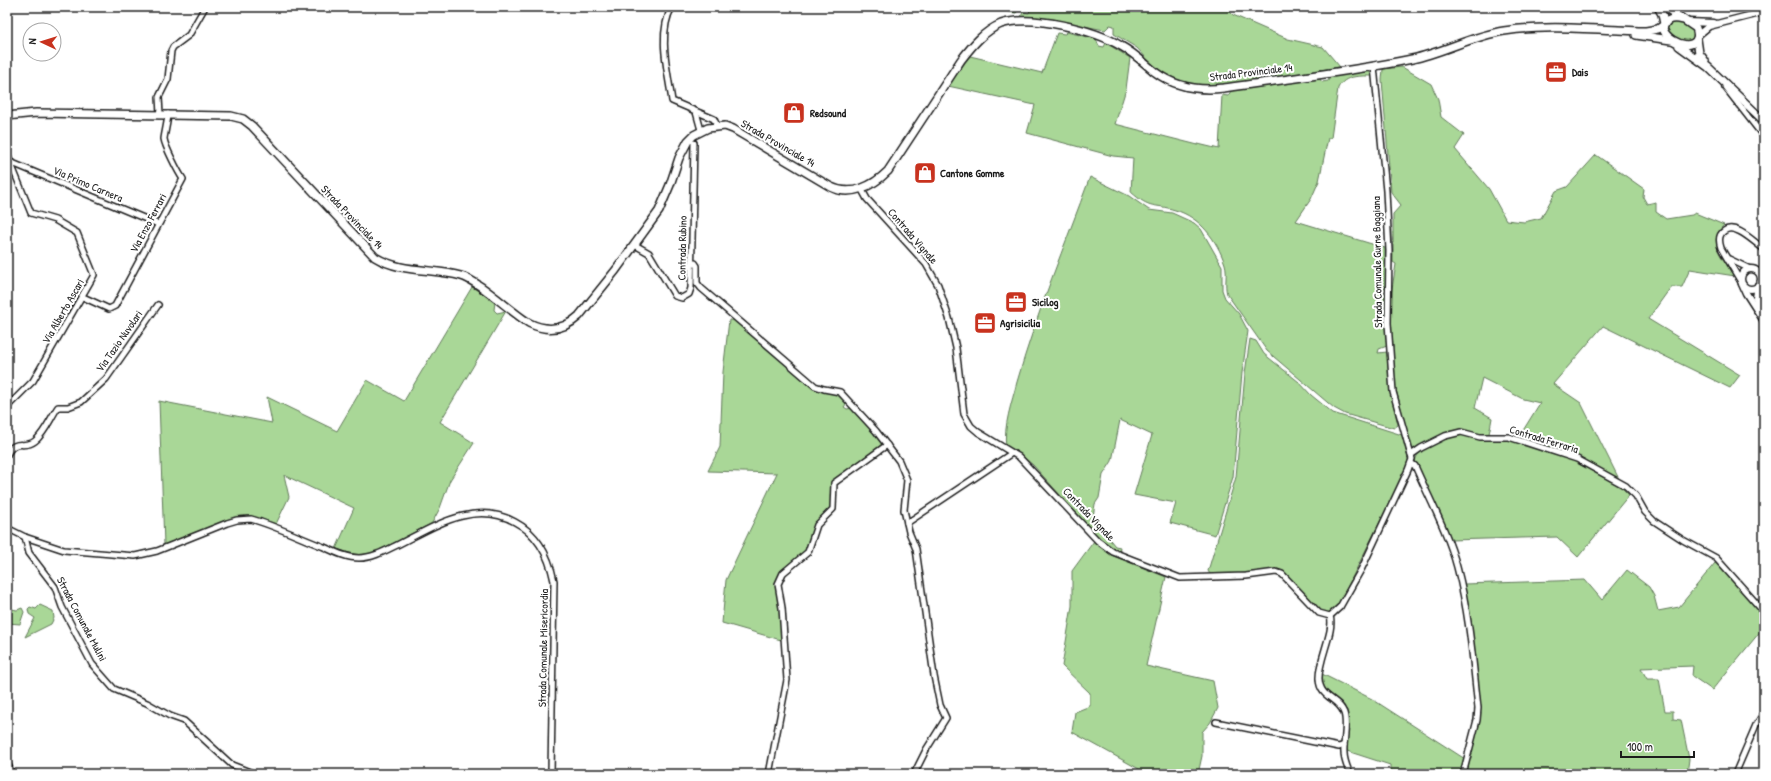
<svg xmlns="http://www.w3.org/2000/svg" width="1771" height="781" viewBox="0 0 1771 781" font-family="'Patrick Hand',sans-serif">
<rect width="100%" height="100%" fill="#fff"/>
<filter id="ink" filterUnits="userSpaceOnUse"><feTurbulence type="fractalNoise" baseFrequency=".025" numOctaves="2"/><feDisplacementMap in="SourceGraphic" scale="8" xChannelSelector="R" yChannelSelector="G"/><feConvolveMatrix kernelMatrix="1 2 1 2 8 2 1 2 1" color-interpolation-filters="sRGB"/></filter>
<g filter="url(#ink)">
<g fill="#a9d797" stroke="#627a5a">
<path d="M979 7H1020L1016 13Z"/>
<path d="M1031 7H1225L1233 15 1288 39 1323 47 1340 67 1229 84 1198 85 1181 81 1165 74 1150 62 1137 48 1114 34V26L1110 25 1105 30 1068 23 1021 17 1023 12 1029 13Z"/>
<path d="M1677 22C1686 25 1694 26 1694 38 1684 46 1660 35 1669 23Z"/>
<path d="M1067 32 1096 39 1099 46 1104 47 1106 43 1130 58 1126 89 1115 124 1198 145V144L1219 149 1222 95 1228 96 1231 91 1319 78 1322 82 1328 81 1330 77 1368 71 1372 74V76C1359 76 1345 75 1338 88L1331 138H1328L1319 181 1311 199 1296 221 1385 248 1386 289H1383V292L1386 295 1387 346 1379 349 1378 353 1387 352 1390 390 1398 425 1394 428 1345 414 1334 408 1267 351 1227 294C1224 284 1228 274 1225 264 1217 240 1200 217 1175 210 1153 203 1151 210 1131 192L1133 158 1113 156 1027 133 1035 105 948 86 970 56 1042 73 1057 33 1065 34Z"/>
<path d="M1402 67 1431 84 1438 99 1441 117 1464 135 1455 149 1489 189 1506 220 1524 222 1541 218 1556 191 1567 187 1596 155 1644 189 1643 197 1647 204 1656 202V212L1666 219 1692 215 1695 213 1724 225C1706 243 1724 260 1735 276L1690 269 1682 287H1671L1648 319 1740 375 1730 388 1603 326 1553 384 1581 403 1619 479 1570 453 1519 437 1540 403 1523 399 1482 378 1475 408 1492 418 1489 434C1479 436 1471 430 1461 430 1446 430 1430 442 1417 449H1413L1411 447 1394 382 1391 325V295L1396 264 1393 262V214L1401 205 1391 192 1382 80 1383 69Z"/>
<path d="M1090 177 1129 196 1149 210 1172 213 1194 223 1201 229 1222 266V290L1225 298 1239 314 1248 331 1242 373 1233 477 1215 535 1170 523 1176 503 1134 495 1152 435 1120 420 1112 461 1103 475 1099 498 1095 504 1093 517 1096 527 1106 535 1115 546 1120 547 1119 552 1108 546 1098 537 1033 465 1020 454 1006 447C1003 426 1012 402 1017 382 1037 312 1065 245 1090 177Z"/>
<path d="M472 287 495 302 494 310 497 313 506 311 440 422 474 443 450 480 440 508 432 523 374 553 356 555 336 549 354 508 284 475 289 497 276 524C262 519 250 514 234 517L164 545 159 401 272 423 267 397 337 431 367 380 404 401Z"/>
<path d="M729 320H734L810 386C824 394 835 390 847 403L844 407 847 409 853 408 882 444 832 482 831 509 815 524 806 552 781 572 776 584 780 608 781 640 722 623 726 580 777 473 708 471 720 447 723 372Z"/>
<path d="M1250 339 1256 341 1264 354 1299 382 1311 395 1333 413 1402 435 1409 463 1339 604 1333 612 1328 614 1320 611 1285 574 1275 570 1214 576 1210 574 1208 571 1236 477 1245 373Z"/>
<path d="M1459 435H1466L1480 440 1509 439 1568 458 1621 487 1629 495 1578 557 1557 537 1450 540 1415 462C1418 444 1444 438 1459 435Z"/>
<path d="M1094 541 1111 555 1166 577 1146 666 1213 681 1218 708 1210 723 1202 732V756L1198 774H1148L1072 732 1075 712 1090 706V693L1062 666 1072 606V571Z"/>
<path d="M1715 563 1719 565 1761 612 1763 618 1764 627 1712 690 1692 676 1693 666 1641 668 1647 679H1659L1665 711H1673V719L1681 720 1689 759 1687 774H1465L1479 720 1474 656 1464 584 1585 580 1602 600 1627 570 1649 587 1654 596 1658 611 1679 607Z"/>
<path d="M40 605 53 611 54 618 51 624 25 637 35 618 29 614 28 609 30 607 36 609Z"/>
<path d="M7 608 17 610 22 608 24 612 20 624 7 623Z"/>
<path d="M1320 673 1372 699 1465 759 1460 774H1392L1390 773V765L1347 751V710C1333 695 1321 696 1320 673Z"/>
</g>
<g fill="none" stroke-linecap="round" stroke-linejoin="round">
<g stroke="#1c1c1c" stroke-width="8">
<g id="minor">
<path d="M672 7C657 33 668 72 672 101L714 119 717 126"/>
<path d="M1725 87 1764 137"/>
<path d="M696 112 701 130"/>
<path d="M160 114 159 97 168 79 171 51 173 47 189 35 205 7"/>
<path d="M7 154 31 213 55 220 77 233 94 275 33 381 7 407"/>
<path d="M10 162 158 224"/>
<path d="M861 188 867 199 926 264 938 285 949 318 956 348 964 414 971 426 978 432 1019 457 1098 541 1113 552 1180 578 1246 576 1276 572 1282 574 1319 613 1330 616 1340 607 1362 568 1408 470 1412 459 1393 392 1388 323 1389 251 1386 191 1374 66"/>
<path d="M635 245 649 253 675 296 682 298 689 294 691 288 694 143"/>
<path d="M1729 259 1750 269"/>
<path d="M692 263H695L697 266V283L701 288 815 386 824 389 840 392 876 431 899 461 907 480 904 510 909 532 916 549 934 676 940 705 946 718 926 750 914 774"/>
<path d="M1741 282 1721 248C1719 242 1718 235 1724 231 1735 222 1755 243 1764 249"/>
<path d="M83 297 109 309 115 306 183 179C178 172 165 146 164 139 164 136 168 120 168 114"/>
<path d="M7 455C15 437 24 450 35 441 45 433 51 417 58 407H68L81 402 106 379 158 305"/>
<path d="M1411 455 1421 448 1445 436 1461 432 1480 437H1509L1577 459 1626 486 1636 496 1645 512 1654 521 1683 540 1716 558 1764 612"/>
<path d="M1411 463 1415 466C1429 498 1448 533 1457 567 1469 612 1473 661 1478 708L1477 720 1463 774"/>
<path d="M907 523 1012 453"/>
<path d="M7 528 25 537 64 550 135 556 157 551 227 523 237 520 251 519C276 526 300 538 324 547 335 552 347 558 359 558 371 558 383 552 393 547 432 528 473 499 515 522 538 534 549 556 554 581L551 774"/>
<path d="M25 537 29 553 55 587 62 607 92 664 114 689 147 703 170 716 184 721 232 765 255 774"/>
<path d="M1330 616C1335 631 1318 660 1319 679 1320 699 1338 697 1344 713 1348 725 1343 741 1344 753 1344 760 1347 767 1350 774"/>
<path d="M1216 722 1339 747 1344 745"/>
<path d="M7 762 12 774"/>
<path d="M769 774 787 680 782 608 778 584 783 573 808 552 817 525 833 509 834 483 887 445"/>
<path d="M1735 774 1756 725 1764 713"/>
</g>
</g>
<g stroke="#1c1c1c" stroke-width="9">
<g id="tertiary">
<path d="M1688 22 1714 23"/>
<path d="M1698 35 1709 26 1764 12"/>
<circle cx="1751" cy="279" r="10"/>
<path d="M1742 284 1746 293 1764 321"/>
<path d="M1758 310 1756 298 1758 285"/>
</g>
</g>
<g stroke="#1c1c1c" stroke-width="10">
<g id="secondary">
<path d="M1658 7 1662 14 1664 24"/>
<path d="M1665 7 1696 28C1705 52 1671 48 1663 29 1666 17 1674 18 1684 20"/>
<path d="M1636 35 1671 40"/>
<path d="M1697 39 1699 53 1705 61"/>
<path d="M1679 46 1708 67 1764 121"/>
<path d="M7 116 36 113 231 116 243 119 252 126 375 257C401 273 433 268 461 276 479 281 511 312 529 323 547 332 564 330 579 316L616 270 659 211 670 185 679 158 688 141 694 135 708 128 725 126 733 129 831 187C851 197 873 186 888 171L961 60C972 46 984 31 1001 24 1031 14 1095 30 1121 46 1134 53 1144 63 1155 72 1175 87 1199 91 1224 88 1286 79 1350 72 1412 59 1444 52 1472 36 1504 31 1551 24 1599 30 1646 31L1658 29 1664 25"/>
</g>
</g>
<use href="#minor" stroke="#fff" stroke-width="5"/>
<use href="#tertiary" stroke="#fff" stroke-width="6"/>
<use href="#secondary" stroke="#fff" stroke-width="7"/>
</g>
</g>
<defs>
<g id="office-square" transform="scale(1.15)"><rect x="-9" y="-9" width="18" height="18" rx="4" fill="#c8321e" stroke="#fff"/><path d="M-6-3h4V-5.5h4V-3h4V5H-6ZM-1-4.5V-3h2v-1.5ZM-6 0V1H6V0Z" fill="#fff"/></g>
<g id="shop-square" transform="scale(1.15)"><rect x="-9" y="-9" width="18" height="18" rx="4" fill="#c8321e" stroke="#fff"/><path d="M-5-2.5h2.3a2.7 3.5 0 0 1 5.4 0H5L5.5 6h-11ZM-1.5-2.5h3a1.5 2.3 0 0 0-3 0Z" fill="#fff"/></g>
</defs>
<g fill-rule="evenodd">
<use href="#office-square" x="1556" y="72"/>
<use href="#shop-square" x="794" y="113"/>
<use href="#shop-square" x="925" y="173"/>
<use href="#office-square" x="1016" y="302"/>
<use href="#office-square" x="985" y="323"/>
</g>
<g text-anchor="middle" stroke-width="4" stroke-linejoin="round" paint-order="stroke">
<g font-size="11" fill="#1c1c1c" stroke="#fff">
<text transform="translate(1251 72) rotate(-7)" y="4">Strada Provinciale 14</text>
<text transform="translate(778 143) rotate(30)" y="4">Strada Provinciale 14</text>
<text transform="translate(88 184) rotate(23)" y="4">Via Primo Carnera</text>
<text transform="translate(352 217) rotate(46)" y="4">Strada Provinciale 14</text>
<text transform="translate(148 223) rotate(-62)" y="4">Via Enzo Ferrari</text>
<text transform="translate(913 236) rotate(49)" y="4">Contrada Vignale</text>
<text transform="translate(682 248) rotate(-89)" y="4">Contrada Rubino</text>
<text transform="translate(1377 262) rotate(-91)" y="4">Strada Comunale Gurne Baggiana</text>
<text transform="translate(63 311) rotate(-60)" y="4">Via Alberto Ascari</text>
<text transform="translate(119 341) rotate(-55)" y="4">Via Tazio Nuvolari</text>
<text transform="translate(1544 439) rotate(17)" y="4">Contrada Ferraria</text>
<text transform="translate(1089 514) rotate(46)" y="4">Contrada Vignale</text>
<text transform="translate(82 619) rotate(62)" y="4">Strada Comunale Mulini</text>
<text transform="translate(543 648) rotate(-89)" y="4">Strada Comunale Misericordia</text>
</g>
<g font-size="11" font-weight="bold" fill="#1c1c1c" stroke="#fff" text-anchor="start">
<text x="1572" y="76">Dais</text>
<text x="810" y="117">Redsound</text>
<text x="940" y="177">Cantone Gomme</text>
<text x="1032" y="306">Sicilog</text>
<text x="1000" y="327">Agrisicilia</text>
</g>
</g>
<rect width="1771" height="781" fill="none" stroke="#fff" stroke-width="24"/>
<rect x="12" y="12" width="1747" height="757" fill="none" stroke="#1c1c1c" stroke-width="1.5" filter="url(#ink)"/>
<g transform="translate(42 42) rotate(274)"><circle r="19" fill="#ffffff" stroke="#a4a4a4"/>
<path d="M0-3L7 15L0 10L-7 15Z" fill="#c8321e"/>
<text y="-6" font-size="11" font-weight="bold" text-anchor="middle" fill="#1c1c1c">N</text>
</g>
<path d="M1621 751v6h73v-6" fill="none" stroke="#1c1c1c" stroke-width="2"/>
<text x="1627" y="751" font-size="12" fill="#1c1c1c" stroke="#ffffff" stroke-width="3" paint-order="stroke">100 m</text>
</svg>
